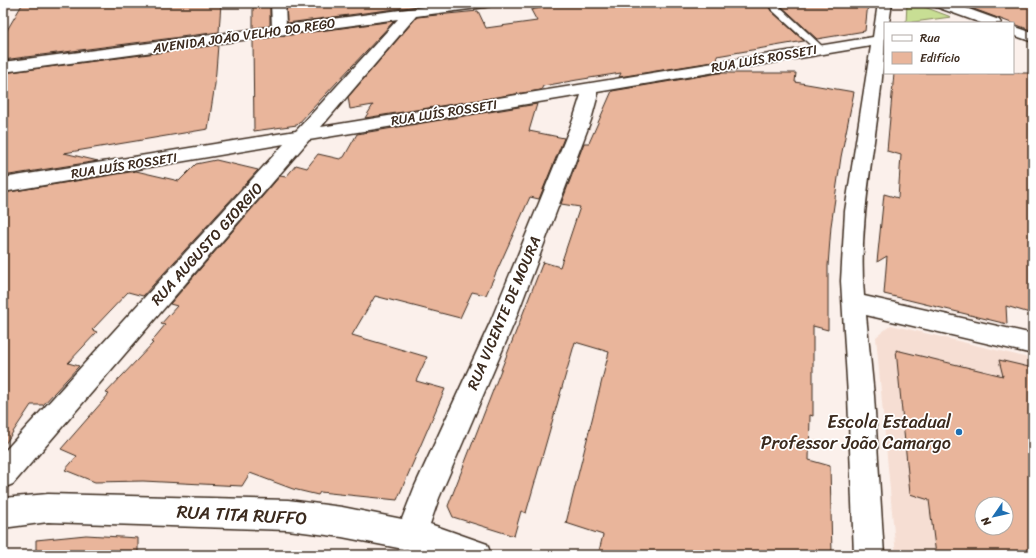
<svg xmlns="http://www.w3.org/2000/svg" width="1036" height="558" viewBox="0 0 1036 558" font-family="Sriracha,sans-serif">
<rect width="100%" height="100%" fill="#fbf0eb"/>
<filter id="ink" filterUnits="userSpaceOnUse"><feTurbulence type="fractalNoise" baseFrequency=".025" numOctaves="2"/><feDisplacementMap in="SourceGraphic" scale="8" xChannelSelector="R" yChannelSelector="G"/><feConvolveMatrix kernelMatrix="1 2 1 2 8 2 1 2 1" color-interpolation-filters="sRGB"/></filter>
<g filter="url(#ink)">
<path fill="#f6ded3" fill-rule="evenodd" d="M891 325 1033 359V555H896L876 337ZM982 504H1006V528H982Z"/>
<path fill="#c8de94" stroke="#828459" d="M907 3H914L951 17 906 23Z"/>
<g fill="#e9b59b" stroke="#3b2a1e" fill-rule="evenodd">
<path d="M23 3H221L219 32 3 60V37Z"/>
<path d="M253 3H270V26L253 28Z"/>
<path d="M286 3H442L287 23Z"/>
<path d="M538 3H767L771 11 804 41 717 56 718 61 619 77 621 73 577 80 543 86 541 90 365 118 373 105 350 109 348 97 417 17 478 11 486 28 537 21 531 10 541 8Z"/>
<path d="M778 3H868L865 31 817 39Z"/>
<path d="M963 3H1033V31L963 5Z"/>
<path d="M394 21 297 125 254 131 253 40Z"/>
<path d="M218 45 215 84 208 129 64 153 98 161 3 176V73Z"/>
<path d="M719 73H796L795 82 854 92 841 157 831 226 828 266V330L813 326V416L810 415 809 460 830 466 832 555H598L603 535 566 523 609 352 575 342 526 513 521 511 514 536 453 517 448 506 543 262 560 267 580 207 561 204 584 143H589L612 91Z"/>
<path d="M894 73H1033V314L1006 306 1007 324 884 294 887 256 877 262 884 194 898 198 901 155 887 151Z"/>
<path d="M537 104 529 131 564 138 539 199 530 197 486 295 472 292 460 318 375 296 352 335 427 357 416 381 445 389 397 500 320 492 318 495 293 489 250 473 242 486 143 481 95 482 65 470 77 456 61 449 109 394 106 393 153 343 151 342 165 325 161 324 177 306 170 304 280 176 286 177 296 165 307 168 318 154 340 159 344 157 357 134Z"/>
<path d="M216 160 258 170 143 296 128 292 92 330 97 332 68 363 79 366 43 405H31L3 447V193L136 171 179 181 196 164Z"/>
<path d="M896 350 1003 376 999 360 1033 368V555H936L929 500 910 494ZM982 504H1006V528H982Z"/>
<path d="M86 535 138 538V555H36V540Z"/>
</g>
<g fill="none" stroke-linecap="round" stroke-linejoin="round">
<g stroke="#3b2a1e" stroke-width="3">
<path id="service" d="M768 3H776L823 47V51H817L772 10Z"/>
</g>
<g stroke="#3b2a1e" stroke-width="3">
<g id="minor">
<path d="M271 3H285L286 25 454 3H492L490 6 485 7 416 16 321 127 873 37 878 3H892L889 23H885C885 114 856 205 864 296L1033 334V354L866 315 874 396 884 555H854L848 396 841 281 845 211 871 46 597 92V98L591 120 514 323 439 498 430 524 487 544 491 555H434L342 537 288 530 48 522 3 528V498L48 494 288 500 342 507 402 519 415 486 490 323 573 120 581 95 309 140 13 484 3 488V453L284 144 3 192V178L296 131 398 19 3 72V62L272 27Z"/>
<path d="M932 3H952L999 20 1001 23H981L934 6Z"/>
<path d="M1013 26 1033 33V42L1013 35Z"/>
</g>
</g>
<use href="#service" fill="#fff" fill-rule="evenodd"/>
<use href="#minor" fill="#fff" fill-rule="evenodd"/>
</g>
</g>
<circle fill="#1f6fb2" stroke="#fff" stroke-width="1.5" cx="959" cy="432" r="4"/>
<g text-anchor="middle" stroke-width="3.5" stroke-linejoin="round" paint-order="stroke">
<g font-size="13" fill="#3b2a1e" stroke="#fff">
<text transform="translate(244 35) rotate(-8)" y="5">AVENIDA JOÃO VELHO DO REGO</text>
<text transform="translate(764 58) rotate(-10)" y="5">RUA LUÍS ROSSETI</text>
<text transform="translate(444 112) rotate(-9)" y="5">RUA LUÍS ROSSETI</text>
<text transform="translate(124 165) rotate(-9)" y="5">RUA LUÍS ROSSETI</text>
</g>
<g font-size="15" fill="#3b2a1e" stroke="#fff">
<text transform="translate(207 244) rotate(-48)" y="5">RUA AUGUSTO GIORGIO</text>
<text transform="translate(504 313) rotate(-67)" y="5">RUA VICENTE DE MOURA</text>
</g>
<g font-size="18" fill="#3b2a1e" stroke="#fff" text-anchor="end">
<text x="951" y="428">Escola Estadual<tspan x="951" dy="21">Professor João Camargo</tspan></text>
</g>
<g font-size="18" fill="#3b2a1e" stroke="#fff">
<text transform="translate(242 515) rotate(3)" y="6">RUA TITA RUFFO</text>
</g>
</g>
<rect width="1036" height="558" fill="none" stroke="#fff" stroke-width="16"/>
<rect x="8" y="8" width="1020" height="542" fill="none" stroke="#3b2a1e" stroke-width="1.5" filter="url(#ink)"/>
<rect x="884" y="22" width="130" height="52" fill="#ffffff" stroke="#b1aaa5"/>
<rect x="892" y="35" width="20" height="6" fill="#ffffff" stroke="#b1aaa5"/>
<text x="920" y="42" font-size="12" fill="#3b2a1e">Rua</text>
<rect x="892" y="52" width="20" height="12" fill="#e9b59b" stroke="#b1aaa5"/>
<text x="920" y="62" font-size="12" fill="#3b2a1e">Edifício</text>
<g transform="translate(994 516) rotate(236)"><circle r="19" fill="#ffffff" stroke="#b1aaa5"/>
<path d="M0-3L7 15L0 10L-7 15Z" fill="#1f6fb2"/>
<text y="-6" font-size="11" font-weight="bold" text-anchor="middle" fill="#3b2a1e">N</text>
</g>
</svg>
